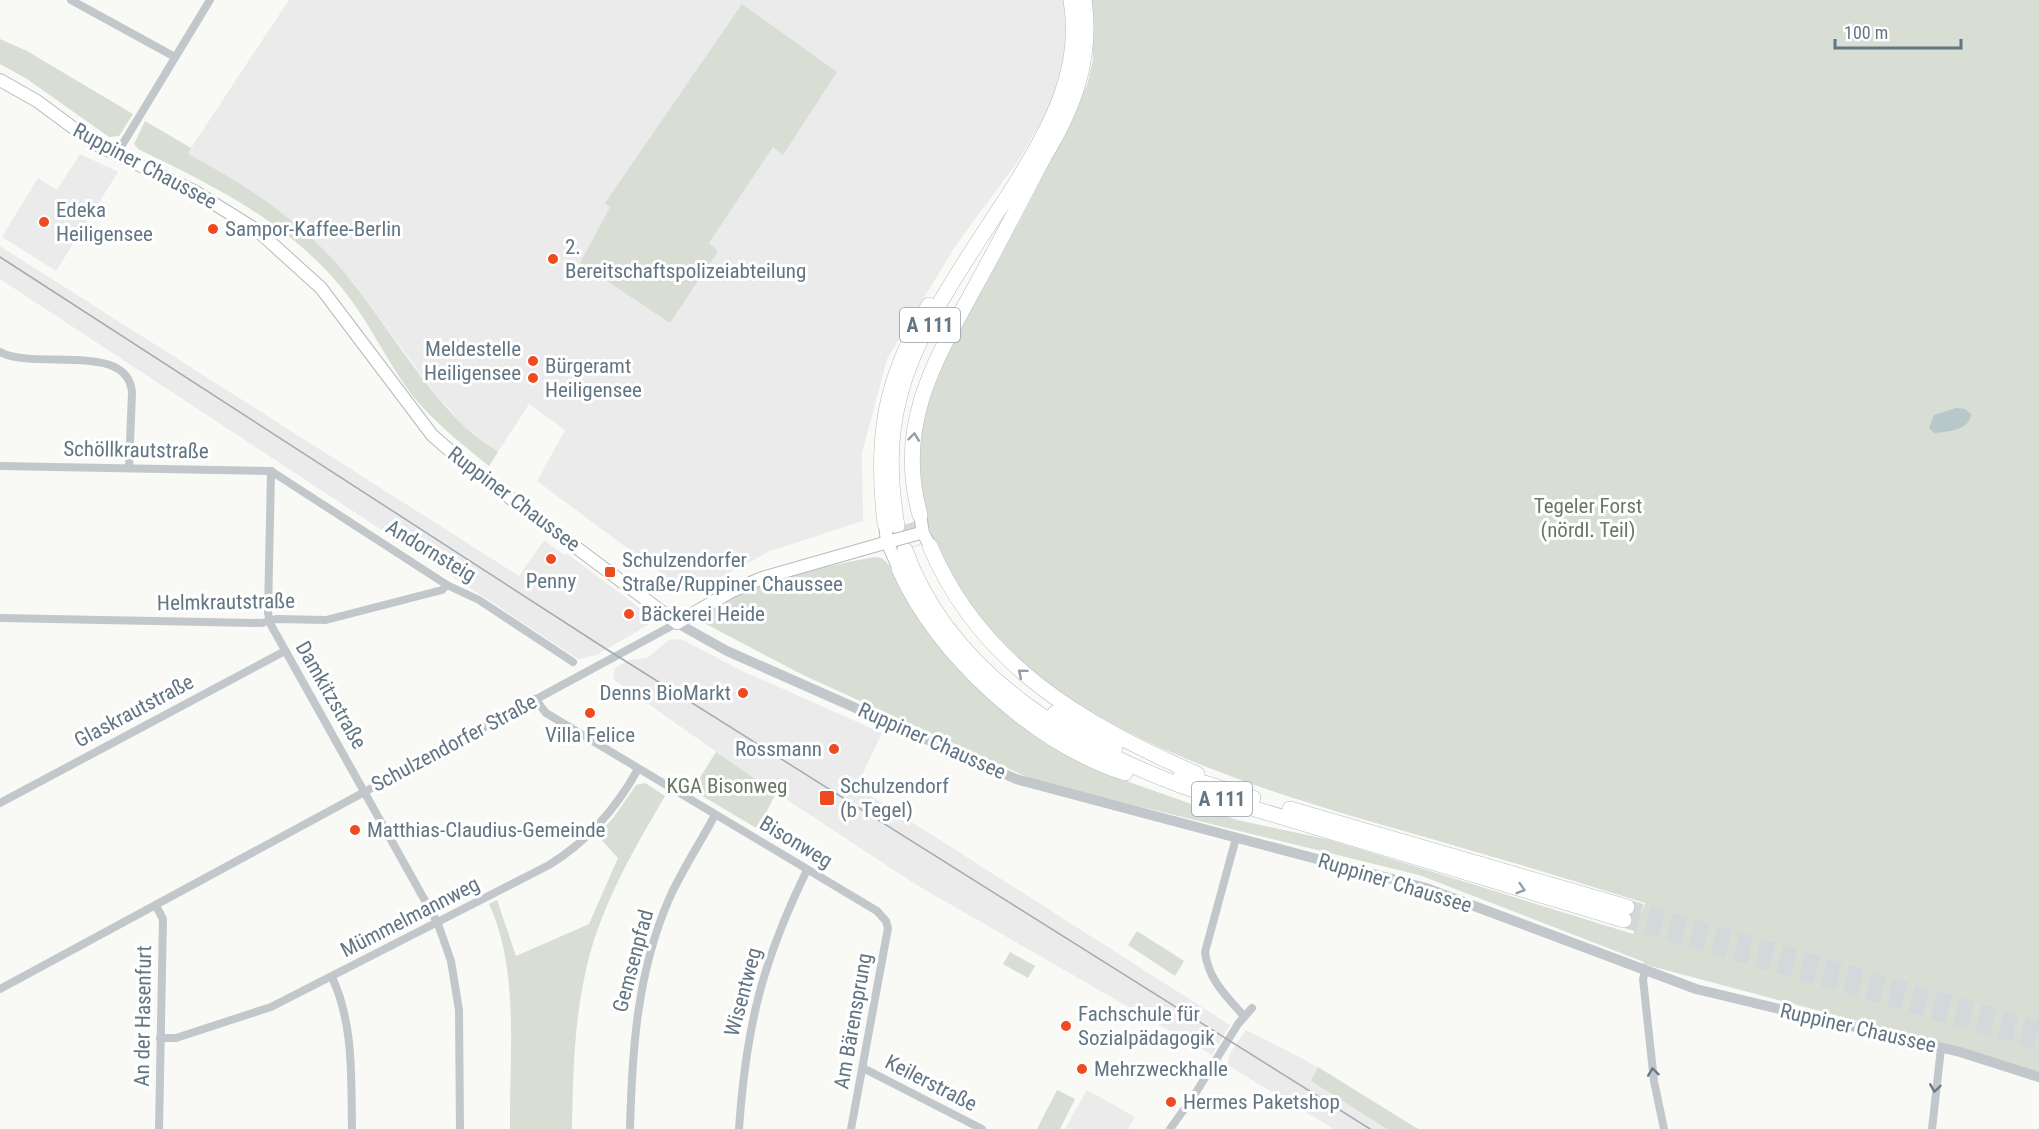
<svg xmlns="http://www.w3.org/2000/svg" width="2039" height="1129" viewBox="0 0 2039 1129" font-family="'Roboto Condensed',sans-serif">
<rect width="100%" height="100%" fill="#f9f9f6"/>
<g fill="#eaebea">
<path d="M289 0H1064L1066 25 1064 69 1056 97 1018 161 956 245 887 359 862 453 863 521 770 551 689 594 537 481 565 430 529 404 498 452 463 425 434 392 353 282 320 247 260 198 187 154Z"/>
<path d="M80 154 118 172 56 271 2 237 38 178 57 190Z"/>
<path d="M0 246 519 576 544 540 563 554 569 555 649 615 648 625 596 655 578 659 0 279Z"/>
<path d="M681 639 742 671 882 733 860 779 852 784 1230 1025 1212 1055 915 884 742 770 613 679 615 668 630 660 647 658 669 640Z"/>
<path d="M1246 1030 1307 1061 1415 1129H1334L1227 1065 1231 1052Z"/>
<path d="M1087 1090 1135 1117 1128 1129H1065Z"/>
</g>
<g fill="#d9ded5">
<path d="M1091 0H2039V1074L1970 1051 1643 964 1644 962 1419 875 1036 781 803 675 704 623C714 588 840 563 875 557L882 558 1077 759 1129 782 1237 820 1330 840 1633 934 1645 903C1575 881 1505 860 1435 840 1259 789 979 719 926 516 918 484 914 449 921 417 934 364 968 317 994 269 1027 209 1058 147 1087 85L1093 60Z"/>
<path d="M742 4 837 72 783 155 773 147 709 243 718 251 670 323 580 263 610 207 605 203Z"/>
<path d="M0 39 27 51 133 114 119 136 109 137 27 79 0 64Z"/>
<path d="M145 121 191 148 188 154C244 183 303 223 344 272 385 321 416 378 462 424 472 434 486 443 498 452L489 466C463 445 428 417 409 391 385 358 367 318 341 287 286 221 214 186 138 149L134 144Z"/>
<path d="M716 752 776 793 758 829 692 790Z"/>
<path d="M645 783 665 796C633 851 600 907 586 970 574 1022 573 1076 572 1129H510C509 1058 520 970 489 904L497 900 516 956 589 924 618 858 597 835 614 817 636 785Z"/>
<path d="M1137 931 1184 961 1175 976 1128 945Z"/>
<path d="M1010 952 1035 966 1028 978 1003 964Z"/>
<path d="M1318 1067 1418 1129H1387L1311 1081Z"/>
<path d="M1057 1090 1075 1099 1060 1129H1037Z"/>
</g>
<path fill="#b8c7ca" d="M1956 408 1965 409 1971 414C1970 430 1948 432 1934 433L1929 428 1934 415Z"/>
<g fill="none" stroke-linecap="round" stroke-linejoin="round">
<g stroke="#d3d8da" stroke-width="15" stroke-dasharray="15 8" stroke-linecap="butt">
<path d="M907 524 913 547"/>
<path d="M1627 907 2039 1029"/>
<path d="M1624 920 2039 1043"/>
</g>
<g stroke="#b4bbc0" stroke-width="14">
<g id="secondary">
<path d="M0 80 37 101 95 144 194 191 258 231 321 288 432 435 466 465 677 623 730 592 762 578 895 540"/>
<path d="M920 515 923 533 930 546"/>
<path d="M885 524 887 542 899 569"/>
</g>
</g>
<g stroke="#b5babe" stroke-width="16">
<g id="motorway">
<path d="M1040 163C1072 113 1093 61 1084 0"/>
<path d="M920 515C895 426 934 362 975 287 999 244 1021 200 1044 157"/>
<path d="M885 524C875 438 884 380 929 305"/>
<path d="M897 526C890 482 888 442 899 399 916 326 976 247 1016 183 1051 125 1083 70 1071 0"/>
<path d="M930 546C980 665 1083 724 1197 774"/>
<path d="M905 550C951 678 1080 751 1202 793L1624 920"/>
<path d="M899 569C939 657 1034 743 1125 773"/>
<path d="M1055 713 1115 748"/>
<path d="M1181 776 1253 798"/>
<path d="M1290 809 1627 907"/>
</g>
</g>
<g stroke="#c2c7cb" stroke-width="8">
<path d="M71 0 175 57"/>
<path d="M116 155 210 0"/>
<path d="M0 352C37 371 129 341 132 393L129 468"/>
<path d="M0 466 271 471"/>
<path d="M271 471 268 613 271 625 438 924 451 961 459 1010 460 1129"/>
<path d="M271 471 447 585 479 600 573 662"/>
<path d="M0 618 262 623 276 619 326 620 442 590 447 585"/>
<path d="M535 699 546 713 877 911 886 921 888 928 851 1129"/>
<path d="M0 803 285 651"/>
<path d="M1236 838 1205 952C1208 979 1226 996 1244 1016"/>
<path d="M156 906 163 919 159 1129"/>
<path d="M1645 972 1643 979 1654 1081 1664 1129"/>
<path d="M332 977C354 1025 351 1077 352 1129"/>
<path d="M0 989 677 623"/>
<path d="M160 1038H176L271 1007 549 865C588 841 616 809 638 769"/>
<path d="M863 1068 982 1129"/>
<path d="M630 1129C632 1050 637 973 669 899 682 870 700 843 715 815"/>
<path d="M739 1129C746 1027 762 962 807 870"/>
<path d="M1170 1129 1195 1094 1238 1024 1252 1008"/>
<path d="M1932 1129 1941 1048"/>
</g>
<path stroke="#c2c7cb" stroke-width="10" d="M677 623 727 651 1016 779 1426 888 1696 989 1960 1052 2039 1077"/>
<use href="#secondary" stroke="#fff" stroke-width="12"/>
<use href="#motorway" stroke="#fff" stroke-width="15"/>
<path stroke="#a3abb1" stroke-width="1.5" d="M0 257 603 647 1370 1129"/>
<g stroke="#b4bbc0" stroke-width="14" stroke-linecap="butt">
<path id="secondary-bridge" d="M895 540 917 534"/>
</g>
<use href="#secondary-bridge" stroke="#fff" stroke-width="12"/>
</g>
<defs><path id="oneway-chevron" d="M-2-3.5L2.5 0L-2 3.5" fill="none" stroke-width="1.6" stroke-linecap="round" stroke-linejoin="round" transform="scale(1.5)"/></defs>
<g stroke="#919fa9">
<use href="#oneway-chevron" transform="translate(914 437) rotate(-83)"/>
<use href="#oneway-chevron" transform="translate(1022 673) rotate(-140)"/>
<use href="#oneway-chevron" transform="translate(1521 889) rotate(17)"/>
</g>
<g stroke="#677a88">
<use href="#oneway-chevron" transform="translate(1653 1072) rotate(-97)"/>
<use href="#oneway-chevron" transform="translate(1935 1088) rotate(98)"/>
</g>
<g fill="#f04a20" stroke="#fff" stroke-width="2">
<circle cx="44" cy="222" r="6"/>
<circle cx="213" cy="229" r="6"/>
<circle cx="553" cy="259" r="6"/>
<circle cx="533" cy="361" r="6"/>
<circle cx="533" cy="378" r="6"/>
<circle cx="551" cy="559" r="6"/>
<rect x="604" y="566" width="12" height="12" rx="3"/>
<circle cx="629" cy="614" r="6"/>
<circle cx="743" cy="693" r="6"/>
<circle cx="590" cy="713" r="6"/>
<circle cx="834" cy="749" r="6"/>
<rect x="819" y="790" width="16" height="16" rx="3"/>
<circle cx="355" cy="830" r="6"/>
<circle cx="1066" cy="1026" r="6"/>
<circle cx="1082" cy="1069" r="6"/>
<circle cx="1171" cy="1102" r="6"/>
</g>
<g text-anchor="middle" stroke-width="6" stroke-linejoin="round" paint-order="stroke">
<g fill="#fff" stroke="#919fa9" stroke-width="1.5">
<rect x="900" y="308" width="60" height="34" rx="4.5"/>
<rect x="1192" y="782" width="60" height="34" rx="4.5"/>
</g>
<g font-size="20" font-weight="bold" fill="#627684">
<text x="930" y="332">A 111</text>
<text x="1222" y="806">A 111</text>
</g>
<g font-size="21" fill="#627684" stroke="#fff">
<text transform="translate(145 166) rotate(28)" y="7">Ruppiner Chaussee</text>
<text transform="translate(136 450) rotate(1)" y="7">Schöllkrautstraße</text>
<text transform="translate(514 499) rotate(37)" y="7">Ruppiner Chaussee</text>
<text transform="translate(431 551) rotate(31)" y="7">Andornsteig</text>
<text transform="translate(226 602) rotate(-1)" y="7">Helmkrautstraße</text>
<text transform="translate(331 695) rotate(60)" y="7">Damkitzstraße</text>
<text transform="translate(134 711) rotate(-28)" y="7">Glaskrautstraße</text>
<text transform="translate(932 741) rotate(24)" y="7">Ruppiner Chaussee</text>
<text transform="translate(454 743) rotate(-28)" y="7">Schulzendorfer Straße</text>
<text transform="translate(796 842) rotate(31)" y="7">Bisonweg</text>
<text transform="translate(1395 883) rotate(17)" y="7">Ruppiner Chaussee</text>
<text transform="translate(410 917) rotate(-27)" y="7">Mümmelmannweg</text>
<text transform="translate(633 961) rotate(-75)" y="7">Gemsenpfad</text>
<text transform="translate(743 992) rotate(-75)" y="7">Wisentweg</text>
<text transform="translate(143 1016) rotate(-89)" y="7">An der Hasenfurt</text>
<text transform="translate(853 1021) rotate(-80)" y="7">Am Bärensprung</text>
<text transform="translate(1858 1028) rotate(13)" y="7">Ruppiner Chaussee</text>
<text transform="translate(931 1083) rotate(27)" y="7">Keilerstraße</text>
</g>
<g font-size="21" fill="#627684" stroke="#fff" text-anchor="start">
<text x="56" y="217">Edeka<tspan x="56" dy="24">Heiligensee</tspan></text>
<text x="225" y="236">Sampor-Kaffee-Berlin</text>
<text x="565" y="254">2.<tspan x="565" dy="24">Bereitschaftspolizeiabteilung</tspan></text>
<text x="521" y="356" text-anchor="end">Meldestelle<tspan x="521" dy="24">Heiligensee</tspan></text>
<text x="545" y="373">Bürgeramt<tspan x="545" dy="24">Heiligensee</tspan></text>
<text x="622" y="567">Schulzendorfer<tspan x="622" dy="24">Straße/Ruppiner Chaussee</tspan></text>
<text x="551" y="588" text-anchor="middle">Penny</text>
<text x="641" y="621">Bäckerei Heide</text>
<text x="731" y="700" text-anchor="end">Denns BioMarkt</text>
<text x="590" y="742" text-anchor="middle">Villa Felice</text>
<text x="822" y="756" text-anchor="end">Rossmann</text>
<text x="840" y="793">Schulzendorf<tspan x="840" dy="24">(b Tegel)</tspan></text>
<text x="367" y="837">Matthias-Claudius-Gemeinde</text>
<text x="1078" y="1021">Fachschule für<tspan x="1078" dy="24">Sozialpädagogik</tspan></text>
<text x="1094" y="1076">Mehrzweckhalle</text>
<text x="1183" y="1109">Hermes Paketshop</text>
</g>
<g font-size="21" fill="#667a61" stroke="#fff">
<text x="1588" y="513">Tegeler Forst<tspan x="1588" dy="24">(nördl. Teil)</tspan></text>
<text x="727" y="793">KGA Bisonweg</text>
</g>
</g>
<path d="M1835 39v9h126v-9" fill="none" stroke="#627684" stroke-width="3"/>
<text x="1844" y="39" font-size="18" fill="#627684" stroke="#ffffff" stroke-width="4.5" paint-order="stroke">100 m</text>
</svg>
